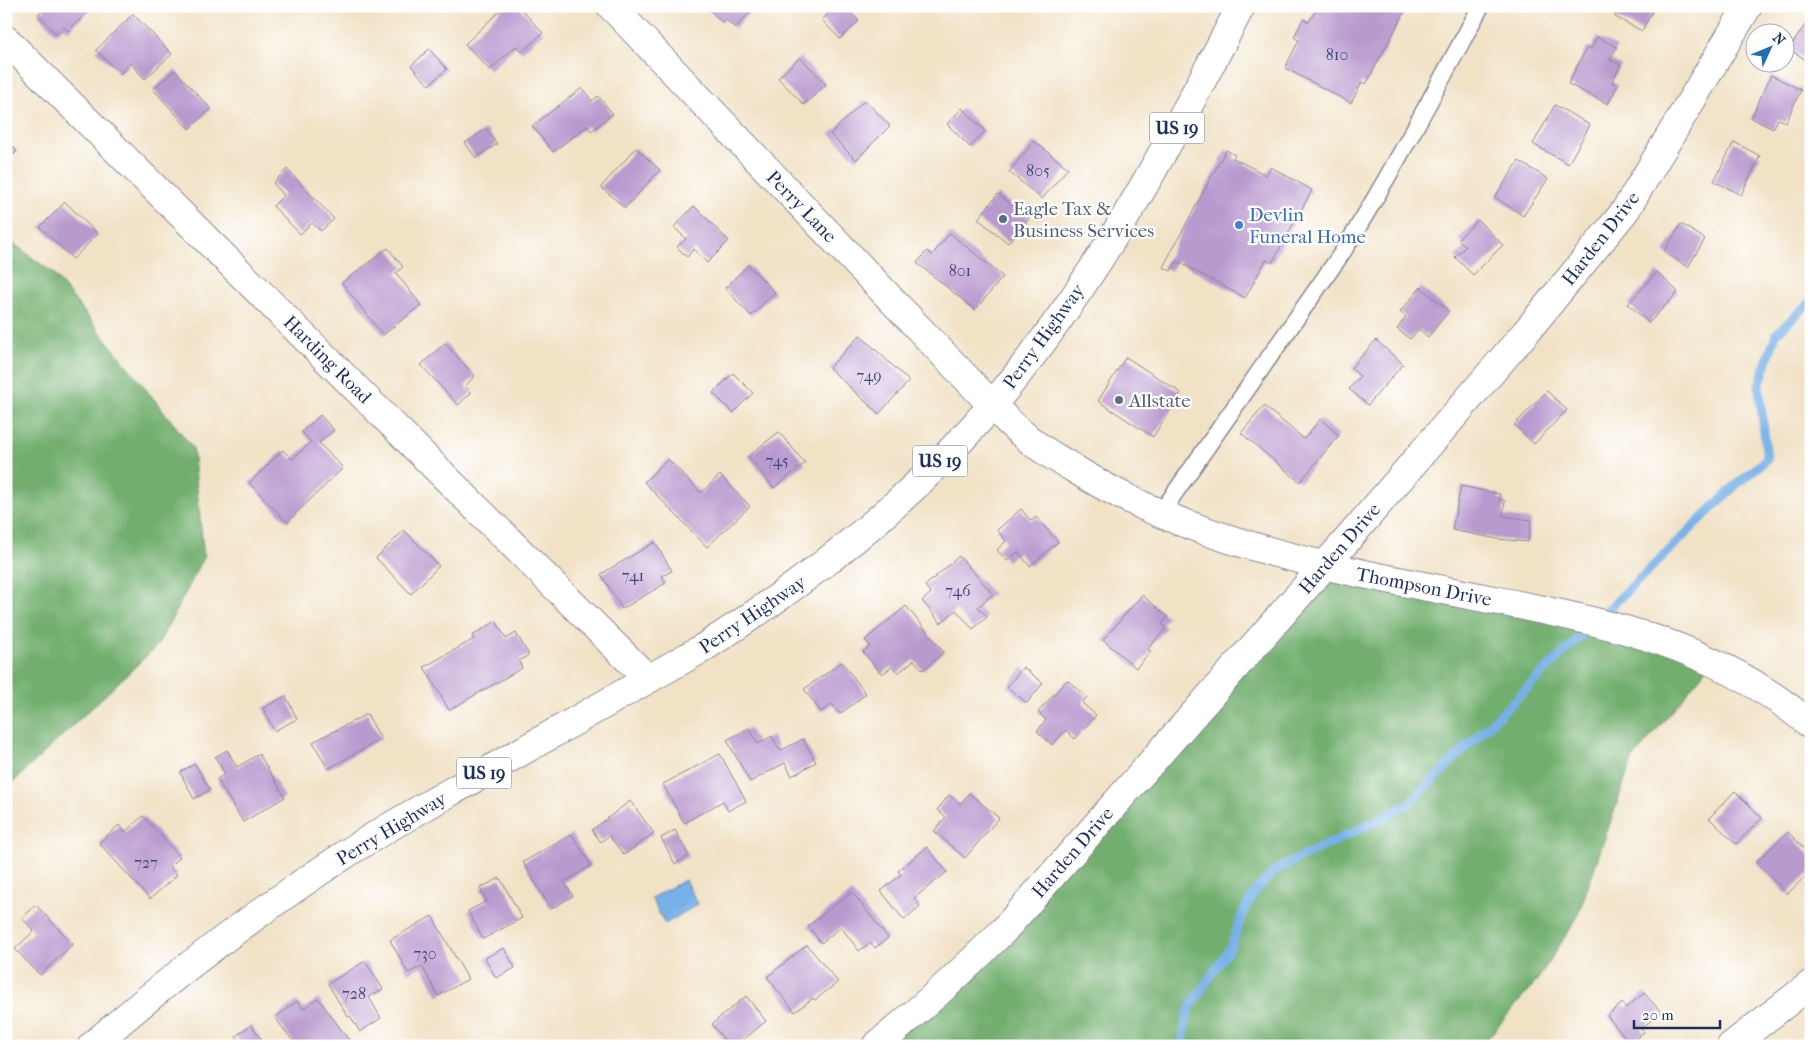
<svg xmlns="http://www.w3.org/2000/svg" width="1817" height="1052" viewBox="0 0 1817 1052" font-family="'IM FELL French Canon',serif">
<rect width="100%" height="100%" fill="#fff"/>
<filter id="ink" filterUnits="userSpaceOnUse"><feTurbulence type="fractalNoise" baseFrequency=".02" numOctaves="2"/><feDisplacementMap in="SourceGraphic" scale="10" xChannelSelector="R" yChannelSelector="G"/><feConvolveMatrix kernelMatrix="1 2 1 2 8 2 1 2 1" color-interpolation-filters="sRGB"/></filter>
<filter id="wash" filterUnits="userSpaceOnUse"><feTurbulence type="fractalNoise" baseFrequency=".0096" numOctaves="4" result="noise"/><feDisplacementMap in="SourceGraphic" scale="20" xChannelSelector="R" yChannelSelector="G"/><feGaussianBlur stdDeviation="1.12" result="paint"/><feColorMatrix in="noise" values="0 0 0 0 0 0 0 0 0 0 0 0 0 0 0 0 0 1.4 0 .05"/><feComposite in="paint" operator="in"/></filter>
<g filter="url(#wash)">
<rect width="100%" height="100%" fill="#f1e2c6"/>
<g fill="#72af6e" stroke="#466f66">
<path d="M6 238 52 272 193 448 204 558 157 646 6 789Z"/>
<path d="M1324 566 1713 661 1632 760 1577 918 1536 982 1481 1046H876L930 1001Z"/>
</g>
<path fill="#77b1e8" stroke="#4970a3" d="M685 880 698 904 665 924 651 898Z"/>
<g fill="none" stroke-linecap="round" stroke-linejoin="round">
<path stroke="#77b1e8" stroke-width="9" d="M1182 1046 1188 1010 1231 946 1244 910 1256 890 1277 869 1382 818 1408 804 1736 485 1767 459 1759 386 1776 334 1811 301"/>
</g>
<g id="blocks">
<g fill="#b99acf">
<path d="M42 6H94L68 31 64 27 56 34 38 14 45 9Z"/>
<path d="M505 6H518L543 33 522 52 516 46 490 70 465 44Z"/>
<path d="M705 6H749L752 10 735 28 725 19 722 22Z"/>
<path d="M836 6H845L859 21 840 39 822 20Z"/>
<path d="M1318 6H1408L1366 84 1362 82 1351 103 1285 68 1299 40 1294 37 1303 19 1309 22Z"/>
<path d="M1620 6H1655L1642 31 1615 17Z"/>
<path d="M133 14 172 54 145 79 130 63 120 74 96 50Z"/>
<path d="M1811 16V63L1789 49Z"/>
<path d="M1597 37 1617 47 1610 60 1621 65 1612 82 1618 85 1608 104 1568 84 1587 47 1591 49Z"/>
<path d="M429 49 447 69 429 85 411 66Z"/>
<path d="M800 57 826 84 804 105 778 78Z"/>
<path d="M175 70 211 109 189 129 153 89Z"/>
<path d="M1771 75 1801 90 1786 122 1778 119 1773 129 1751 118Z"/>
<path d="M582 88 592 101 598 96 613 114 591 131 587 126 553 152 532 126Z"/>
<path d="M865 100 890 126 856 160 830 134Z"/>
<path d="M1555 105 1590 125 1568 164 1533 144Z"/>
<path d="M962 108 985 131 970 147 947 124Z"/>
<path d="M486 129 497 144 476 158 465 143Z"/>
<path d="M6 140 17 151 6 162Z"/>
<path d="M1034 141 1068 168 1042 199 1009 172Z"/>
<path d="M1734 142 1760 156 1741 195 1714 181Z"/>
<path d="M636 148 660 170 625 208 601 187Z"/>
<path d="M1226 150 1235 155 1233 158 1266 175 1271 167 1312 190 1272 263 1266 260 1245 298 1177 261 1171 271 1163 267Z"/>
<path d="M1519 161 1548 179 1523 216 1495 197Z"/>
<path d="M287 169 334 219 321 231 312 223 300 234 273 206 284 195 273 183Z"/>
<path d="M998 194 1029 218 1008 243 978 219Z"/>
<path d="M65 202 98 234 73 259 40 227Z"/>
<path d="M694 206 729 241 707 263 694 249 687 257 677 247 686 239 674 227Z"/>
<path d="M1478 220 1503 245 1473 275 1455 257 1466 246 1458 239Z"/>
<path d="M1681 224 1705 239 1688 267 1664 252Z"/>
<path d="M950 233 1003 277 975 310 917 263 927 251 932 255Z"/>
<path d="M388 248 403 267 396 273 421 305 383 335 342 283Z"/>
<path d="M748 265 775 292 751 316 725 288Z"/>
<path d="M1657 272 1678 292 1649 323 1628 304Z"/>
<path d="M1421 287 1449 311 1428 337 1419 329 1410 339 1397 329 1406 317 1400 312Z"/>
<path d="M860 335 909 381 879 414 829 368Z"/>
<path d="M1376 340 1403 364 1368 405 1349 389 1360 376 1351 368Z"/>
<path d="M445 343 475 376 465 386 471 393 458 405 421 365Z"/>
<path d="M1126 357 1181 393 1153 437 1098 401Z"/>
<path d="M733 373 753 393 733 413 713 393Z"/>
<path d="M1547 391 1567 410 1534 444 1514 425Z"/>
<path d="M1264 406 1304 439 1320 419 1339 435 1300 482 1241 433Z"/>
<path d="M320 415 334 430 319 443 343 468 287 522 249 483 283 450 292 459 311 442 302 432Z"/>
<path d="M779 432 805 463 774 488 748 456Z"/>
<path d="M668 459 701 493 720 475 750 506 707 547 644 482Z"/>
<path d="M1461 486 1500 494 1499 499 1505 501 1503 516 1531 520 1528 542 1498 539 1452 530Z"/>
<path d="M1021 509 1031 521 1036 517 1058 542 1030 566 1018 552 1007 561 997 550 1006 541 997 530Z"/>
<path d="M404 530 439 566 411 594 376 558Z"/>
<path d="M655 542 672 571 662 576 666 583 622 609 601 574Z"/>
<path d="M959 556 993 594 978 607 987 617 973 629 956 610 941 623 922 601 931 593 925 586Z"/>
<path d="M1142 595 1168 617 1162 624 1166 628 1148 649 1151 651 1136 668 1103 640Z"/>
<path d="M906 606 944 652 923 670 914 660 898 673 892 667 882 674 863 652 870 646 865 640Z"/>
<path d="M496 621 506 639 516 633 529 655 519 661 522 668 449 710 424 667 474 639 472 636Z"/>
<path d="M842 662 866 694 840 714 832 704 821 712 804 689Z"/>
<path d="M1023 667 1043 683 1027 703 1007 687Z"/>
<path d="M1067 680 1087 697 1082 703 1096 715 1075 739 1066 730 1052 745 1037 731 1046 720 1038 712Z"/>
<path d="M286 696 297 719 274 731 263 708Z"/>
<path d="M367 714 381 739 328 769 313 742Z"/>
<path d="M749 728 758 744 772 736 780 751 803 739 816 762 792 776 785 763 750 782 727 740Z"/>
<path d="M227 750 237 767 259 754 285 797 243 822 217 779 225 774 215 757Z"/>
<path d="M720 754 746 801 728 811 723 801 684 823 663 784Z"/>
<path d="M195 764 210 790 194 799 180 772Z"/>
<path d="M1735 791 1762 818 1736 844 1709 818Z"/>
<path d="M969 793 999 818 965 858 934 831 946 817 937 810 949 795 960 804Z"/>
<path d="M630 801 654 833 624 855 609 836 601 842 592 830Z"/>
<path d="M143 816 180 857 170 867 177 875 150 899 99 843 119 825 125 832Z"/>
<path d="M675 830 689 856 675 864 661 838Z"/>
<path d="M1788 832 1811 856V871L1787 894 1756 862Z"/>
<path d="M572 834 591 866 564 882 573 896 551 909 523 862Z"/>
<path d="M927 847 947 872 914 898 920 906 904 920 881 891 901 875 898 871Z"/>
<path d="M500 878 522 918 483 939 468 911 487 901 480 888Z"/>
<path d="M852 892 888 938 875 948 870 942 859 951 841 927 821 943 808 926Z"/>
<path d="M36 905 73 944 40 975 15 949 34 931 22 918Z"/>
<path d="M432 916 468 979 438 996 422 966 408 973 390 940Z"/>
<path d="M807 945 838 982 815 1000 813 998 795 1012 767 977Z"/>
<path d="M504 948 515 968 496 978 485 958Z"/>
<path d="M365 961 383 989 369 997 381 1018 360 1032 350 1016 348 1017 328 984Z"/>
<path d="M1644 993 1661 1012 1641 1029 1644 1032 1630 1043 1607 1016 1622 1003 1626 1008Z"/>
<path d="M746 996 766 1021 736 1046H729L712 1024Z"/>
<path d="M318 998 351 1043 348 1046H319L315 1040 307 1046H297L275 1018 297 1001 303 1009Z"/>
<path d="M251 1025 266 1046H243L236 1036Z"/>
</g>
</g>
</g>
<g filter="url(#ink)">
<use href="#blocks" fill-opacity="0" stroke="#868892" stroke-width="1"/>
<g fill="none" stroke-linecap="round" stroke-linejoin="round">
<g stroke="#868892" stroke-width="19">
<path id="lane" d="M1160 514 1342 253C1392 173 1436 89 1481 6"/>
</g>
<g stroke="#868892" stroke-width="30">
<g id="street">
<path d="M611 6 992 405C1003 416 1013 427 1025 436 1039 449 1057 458 1073 468 1200 548 1349 571 1494 600 1612 624 1715 644 1811 725"/>
<path d="M6 40 648 679"/>
<path d="M876 1046C921 1009 963 971 1004 930L1348 539 1526 332 1625 211 1748 6"/>
<path d="M1731 1046 1811 984"/>
</g>
</g>
<g stroke="#868892" stroke-width="30">
<path id="primary" d="M92 1046C174 974 261 909 352 850 399 820 448 794 496 766 565 727 634 687 703 648 802 585 895 514 973 427 1085 303 1165 153 1241 6"/>
</g>
<use href="#lane" stroke="#fff" stroke-width="16"/>
<use href="#street" stroke="#fff" stroke-width="28"/>
<use href="#primary" stroke="#fff" stroke-width="28"/>
</g>
</g>
<g fill="#5c6f8a" stroke="#fff" stroke-width="2">
<circle cx="1003" cy="219" r="5"/>
<circle cx="1119" cy="400" r="5"/>
</g>
<circle fill="#3f7fe0" stroke="#fff" stroke-width="2" cx="1239" cy="225" r="5"/>
<g text-anchor="middle" stroke-width="4.5" stroke-linejoin="round" paint-order="stroke">
<g font-size="16" fill="#424a7a">
<text x="1337" y="60">810</text>
<text x="1038" y="176">805</text>
<text x="960" y="276">801</text>
<text x="869" y="381">749</text>
<text x="777" y="466">745</text>
<text x="633" y="581">741</text>
<text x="958" y="596">746</text>
<text x="146" y="868">727</text>
<text x="425" y="959">730</text>
<text x="354" y="999">728</text>
</g>
<g fill="#fff" stroke="#5f6d8e" stroke-width="1">
<rect x="1149.5" y="112.5" width="55" height="31" rx="4"/>
<rect x="912.5" y="445.5" width="55" height="31" rx="4"/>
<rect x="456.5" y="757.5" width="55" height="31" rx="4"/>
</g>
<g font-size="18" font-weight="bold" fill="#1b2f5e">
<text x="1177" y="134">US 19</text>
<text x="940" y="467">US 19</text>
<text x="484" y="779">US 19</text>
</g>
<g font-size="19" fill="#1b2f5e" stroke="#fff">
<text transform="translate(802 206) rotate(46)" y="7">Perry Lane</text>
<text transform="translate(1600 238) rotate(-52)" y="7">Harden Drive</text>
<text transform="translate(1043 336) rotate(-54)" y="7">Perry Highway</text>
<text transform="translate(328 359) rotate(45)" y="7">Harding Road</text>
<text transform="translate(1339 548) rotate(-49)" y="7">Harden Drive</text>
<text transform="translate(1424 586) rotate(11)" y="7">Thompson Drive</text>
<text transform="translate(752 614) rotate(-34)" y="7">Perry Highway</text>
<text transform="translate(391 828) rotate(-31)" y="7">Perry Highway</text>
<text transform="translate(1072 852) rotate(-49)" y="7">Harden Drive</text>
</g>
<g font-size="19" fill="#4e5e75" stroke="#fff" text-anchor="start">
<text x="1013" y="215">Eagle Tax &amp;<tspan x="1013" dy="22">Business Services</tspan></text>
<text x="1129" y="407">Allstate</text>
</g>
<g font-size="19" fill="#366cbe" stroke="#fff" text-anchor="start">
<text x="1249" y="221">Devlin<tspan x="1249" dy="22">Funeral Home</tspan></text>
</g>
</g>
<rect width="1817" height="1052" fill="none" stroke="#fff" stroke-width="25"/>
<g transform="translate(1770 48) rotate(46)"><circle r="24" fill="#ffffff" stroke="#a4acbf"/>
<path d="M0-4L9 19L0 12L-9 19Z" fill="#1f6fb2"/>
<text y="-8" font-size="14" font-weight="bold" text-anchor="middle" fill="#1b2f5e">N</text>
</g>
<path d="M1634 1020v8h86v-8" fill="none" stroke="#1b2f5e" stroke-width="2.5"/>
<text x="1642" y="1020" font-size="15" fill="#1b2f5e" stroke="#ffffff" stroke-width="4" paint-order="stroke">20 m</text>
</svg>
